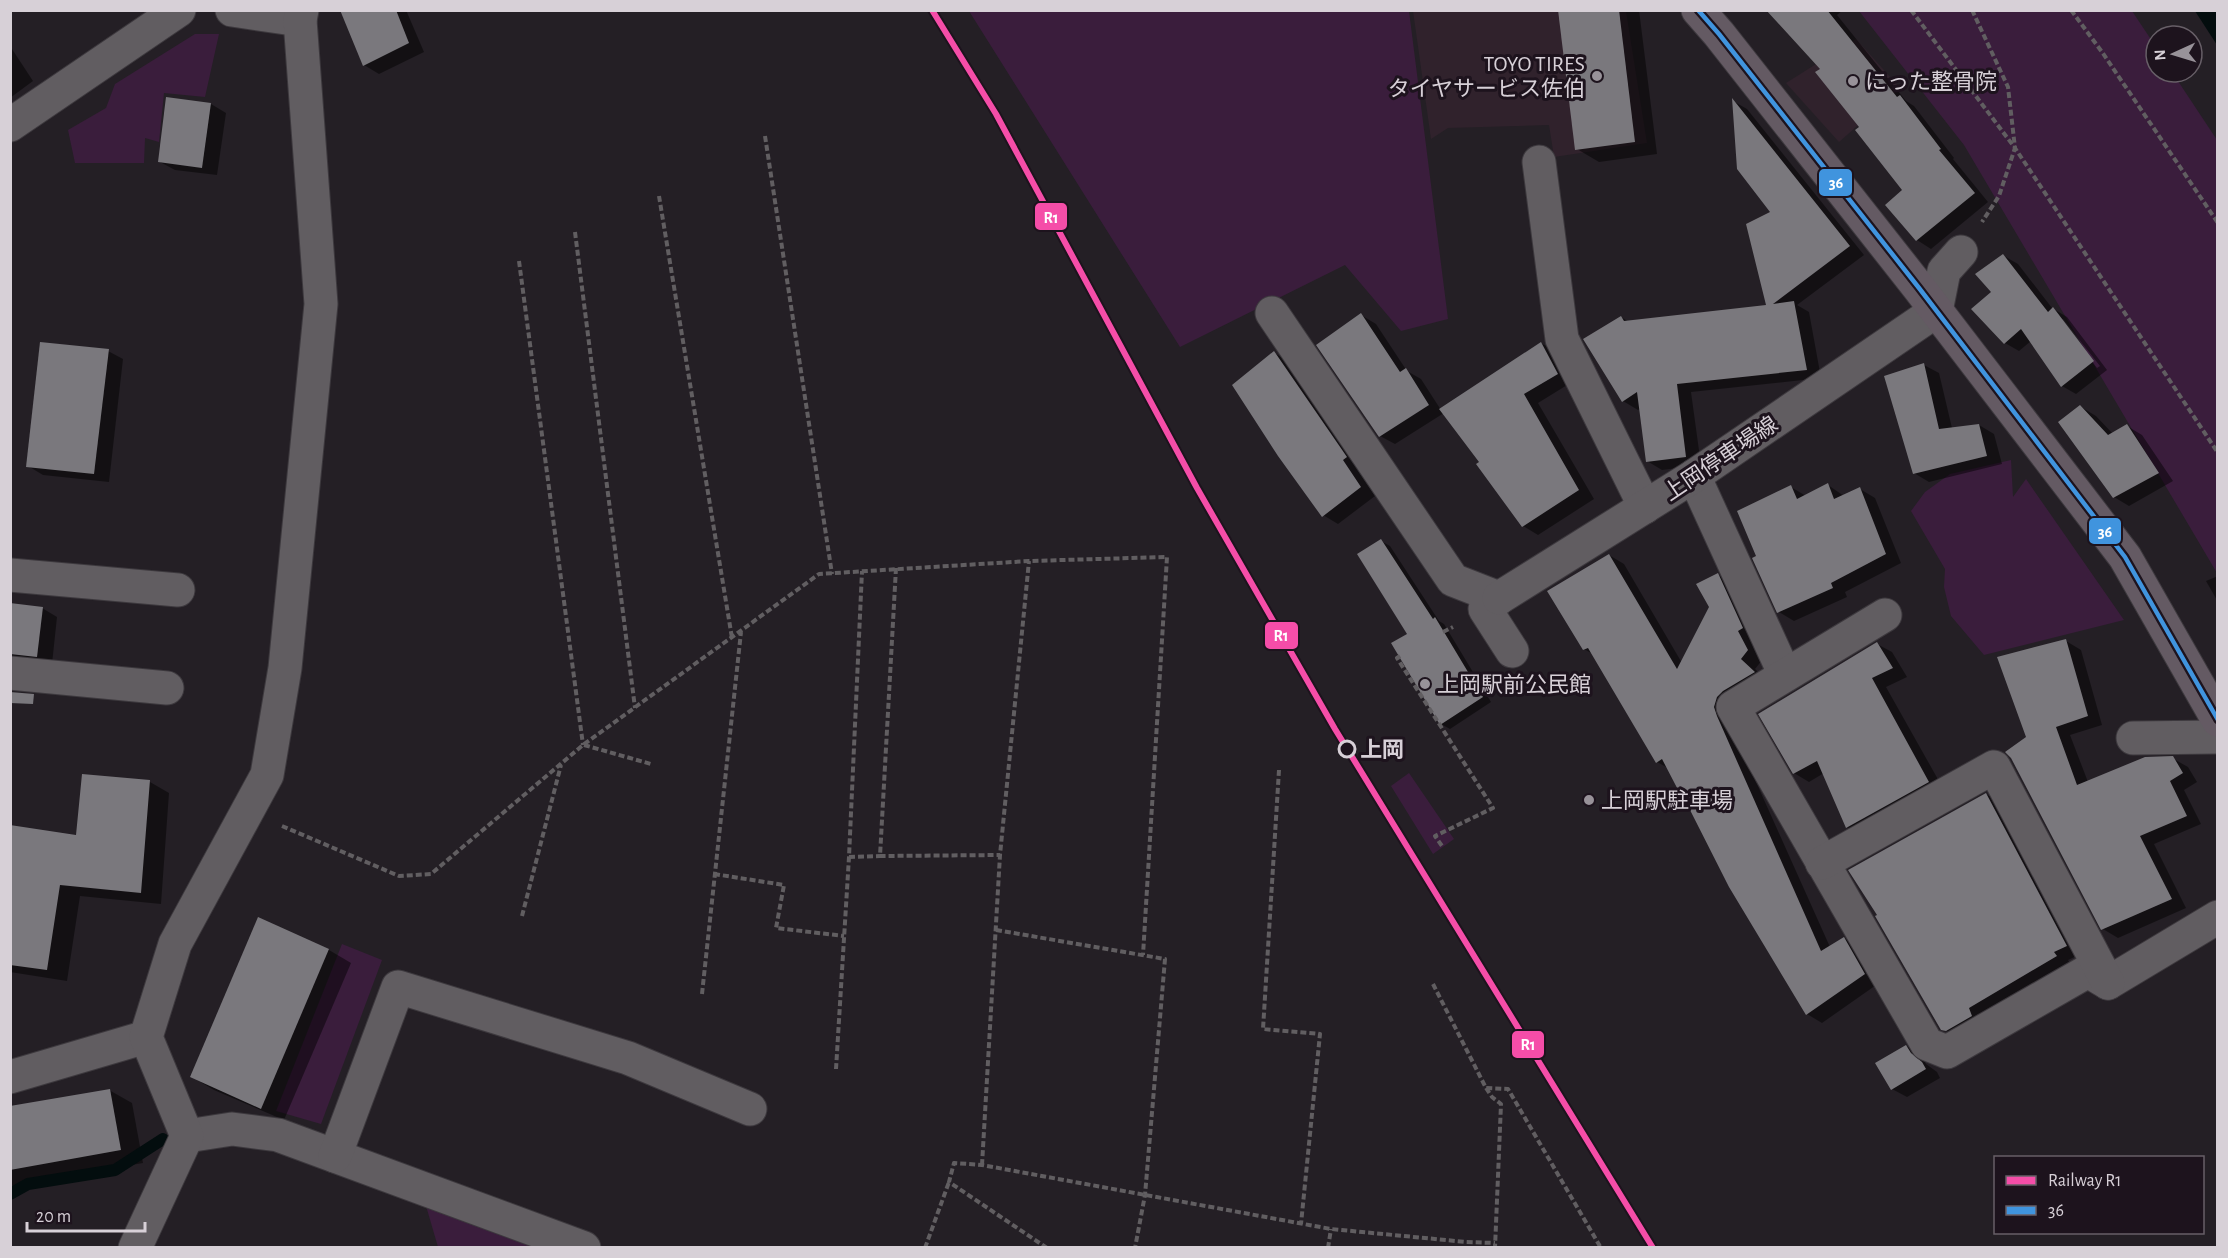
<svg xmlns="http://www.w3.org/2000/svg" width="2228" height="1258" viewBox="0 0 2228 1258" font-family="'Alegreya Sans','Noto Sans JP',sans-serif">
<rect width="100%" height="100%" fill="#241f25"/>
<g fill="#30222c">
<path d="M1413 11H1626L1647 143 1554 157 1549 125 1448 128 1431 139Z"/>
<path d="M1856 39 1900 88 1839 142 1786 83Z"/>
</g>
<g fill="#3a1d3c">
<path d="M969 11H1409L1448 319 1401 331 1345 265 1180 347Z"/>
<path d="M1859 11H2132L2156 47V72H2172L2217 140V573L1964 145Z"/>
<path d="M195 34H219L205 97 164 93 159 142 145 138 144 163H75L68 130 106 108 115 84Z"/>
<path d="M2011 460 2013 497 2026 479 2124 620 1984 655 1951 616 1944 587 1945 569 1911 511 1925 492 1950 474Z"/>
<path d="M1409 773 1454 839 1433 854 1391 786Z"/>
<path d="M342 944 382 960 321 1124 276 1111Z"/>
<path d="M424 1199 549 1247H438Z"/>
</g>
<path fill="#030d0e" d="M2195 11H2217V45Z"/>
<g fill="#0007" fill-rule="evenodd">
<path d="M341 10H406L424 52 379 74 364 65Z"/>
<path d="M1560 10H1639L1657 154 1599 162 1577 149Z"/>
<path d="M1768 10H1843L1837 15 1906 101 1914 106 1954 158 1953 159 1988 202 1931 249 1917 240 1904 191 1822 69Z"/>
<path d="M10 46 33 81 10 98Z"/>
<path d="M1733 101 1747 109 1864 255 1797 305 1809 312 1821 378 1691 392 1701 465 1662 470 1647 461 1641 408 1638 410 1623 401 1621 317 1629 322 1767 306 1772 213Z"/>
<path d="M211 104 226 113 217 175 175 170 160 162Z"/>
<path d="M2004 256 2018 264 2052 308 2067 317 2107 370 2076 394 2062 386 2031 341 2019 351 2005 343 1993 292ZM2060 319H2063L2100 366 2097 368Z"/>
<path d="M1361 315 1376 324 1407 371 1421 379 1441 410 1541 343 1556 352 1572 382 1538 403 1594 499 1538 535 1523 526 1481 463 1444 413 1395 444 1380 436Z"/>
<path d="M108 351 123 359 109 482 43 475 28 466Z"/>
<path d="M1274 353 1289 361 1361 466 1357 469 1375 496 1338 524 1323 515Z"/>
<path d="M1924 365 1939 373 1952 428 1979 425 1994 434 2002 464 1929 482 1914 473Z"/>
<path d="M2081 407 2096 416 2113 434 2127 426 2142 435 2173 481 2129 506 2114 497Z"/>
<path d="M1828 485 1844 496 1860 489 1875 498 1901 563 1845 592 1847 597 1794 621 1779 612 1758 557 1791 487 1806 496Z"/>
<path d="M1381 541 1390 546 1439 621 1444 624 1491 702 1450 729 1441 724 1409 634Z"/>
<path d="M1609 555 1624 564 1682 663 1710 606 1718 575 1733 584 1763 659 1755 669 1768 681 1731 726 1830 947 1844 938 1859 947 1879 983 1822 1023 1807 1014 1668 768 1657 762 1593 654 1584 649Z"/>
<path d="M2218 576V602L2206 581Z"/>
<path d="M10 605 42 608 57 617 52 664 10 660Z"/>
<path d="M2066 641 2081 650 2102 725 2070 735 2088 782 2172 758 2188 767 2197 782 2184 790 2201 824 2154 844 2186 908 2118 938 2103 929 2027 738Z"/>
<path d="M1877 644 1892 652 1907 677 1886 687 1944 790 1862 836 1847 827 1824 773 1809 782 1794 773Z"/>
<path d="M150 782 169 793 161 904 80 896 67 981 10 972V827L77 837Z"/>
<path d="M1986 794 2001 803 2081 954 2068 960 2071 965 1958 1038 1943 1029 1880 915Z"/>
<path d="M259 919 329 950 351 963 284 1120 214 1090 192 1077Z"/>
<path d="M1906 1046 1921 1055 1926 1064 1937 1072 1940 1078 1907 1097 1892 1089Z"/>
<path d="M109 1090 132 1103 143 1163 11 1186 10 1108Z"/>
</g>
<g fill="none" stroke-linecap="round" stroke-linejoin="round">
<path stroke="#030d0e" stroke-width="12" d="M10 1194 28 1184 115 1170 163 1139"/>
</g>
<g fill="#7a787d">
<path d="M340 10H396L409 43 363 66Z"/>
<path d="M1558 10H1619L1635 142 1575 150Z"/>
<path d="M1766 10H1827L1897 97 1900 95 1941 149 1939 150 1975 193 1916 241 1885 205 1902 190 1855 130 1859 127 1815 72 1820 69Z"/>
<path d="M166 97 211 103 202 168 158 162Z"/>
<path d="M1732 98 1850 246 1773 304 1794 301 1807 370 1677 384 1686 457 1646 462 1637 392 1622 402 1583 339 1621 316 1624 321 1766 305 1746 224 1770 212 1737 169Z"/>
<path d="M2003 254 2048 312 2053 307 2094 361 2061 387 2021 329 2004 344 1971 309 1991 292 1975 274Z"/>
<path d="M1361 313 1400 372 1406 368 1429 405 1379 437 1316 345Z"/>
<path d="M40 342 109 349 94 474 26 467Z"/>
<path d="M1541 342 1558 374 1524 394 1579 490 1522 527 1476 464 1479 462 1439 409Z"/>
<path d="M1274 351 1347 457 1343 460 1361 487 1322 517 1278 456 1232 385Z"/>
<path d="M1924 363 1939 429 1979 424 1987 456 1913 474 1884 376Z"/>
<path d="M2080 405 2108 435 2127 424 2159 473 2113 498 2058 422Z"/>
<path d="M1828 483 1834 499 1860 487 1886 554 1831 583 1833 588 1777 613 1752 558 1756 556 1737 511 1791 485 1797 499Z"/>
<path d="M1381 539 1433 619 1435 617 1483 697 1440 725 1391 643 1407 634 1357 554Z"/>
<path d="M1609 554 1677 669 1709 607 1696 584 1718 573 1743 628 1738 631 1748 650 1741 659 1755 672 1723 691 1717 697 1714 707 1717 716 1821 951 1844 937 1865 974 1806 1015 1729 887 1689 808 1688 809 1662 759 1656 763 1588 648 1583 650 1547 591Z"/>
<path d="M10 603 43 607 37 657 10 654Z"/>
<path d="M2066 639 2088 716 2056 727 2077 785 2145 757 2173 756 2183 773 2170 781 2187 816 2140 836 2172 899 2101 930 2011 758 2005 752 2026 737 1997 657Z"/>
<path d="M1877 642 1893 668 1872 678 1929 782 1846 828 1817 761 1793 774 1758 714Z"/>
<path d="M10 692 34 694 33 704 10 703Z"/>
<path d="M82 774 150 780 141 893 60 885 47 970 10 965V825L76 835Z"/>
<path d="M1986 793 2067 946 2054 952 2057 956 1969 1008 1972 1016 1946 1031 1941 1030 1875 916 1877 915 1848 870Z"/>
<path d="M258 917 329 949 261 1109 190 1077Z"/>
<path d="M1906 1045 1911 1053 1922 1062 1926 1069 1891 1090 1875 1063Z"/>
<path d="M110 1089 121 1150 10 1170V1106Z"/>
</g>
<g fill="none" stroke-linecap="round" stroke-linejoin="round">
<g stroke="#3d393e" stroke-width="35">
<g id="street">
<path d="M232 10 300 20"/>
<path d="M10 125 179 10"/>
<path d="M1539 162 1562 339 1645 507"/>
<path d="M1936 311 1944 271 1961 252"/>
<path d="M1272 313 1453 580 1499 598 1485 609 1512 651"/>
<path d="M1694 476 1785 675"/>
<path d="M10 575 178 590"/>
<path d="M1885 615 1733 707 1927 1044 1947 1052 2088 971 2108 983 2218 917"/>
<path d="M10 673 167 688"/>
<path d="M2133 738 2218 737"/>
<path d="M1822 863 1994 767 2108 983"/>
<path d="M10 1077 146 1037"/>
<path d="M187 1136 232 1129 278 1135 584 1248"/>
<path d="M335 1156 398 987 628 1058 750 1109"/>
<path d="M135 1248 187 1136 146 1037 175 944 267 775 285 668 321 304 300 20 302 10"/>
</g>
</g>
<g stroke="#3d393e" stroke-width="35">
<path id="secondary" d="M1499 598 1694 476 1936 311"/>
</g>
<g stroke="#3d393e" stroke-width="35">
<path id="highway" d="M1698 10 1719 34 1919 288 2125 557 2218 720"/>
</g>
<g stroke="#615e61" stroke-width="4" stroke-dasharray="6 3" stroke-linecap="butt">
<path d="M1911 10 2015 148 1999 196 1982 222"/>
<path d="M1972 10 2008 87 2015 148 2218 453"/>
<path d="M2071 10 2102 52 2218 223"/>
<path d="M765 136 832 574"/>
<path d="M659 196 732 638"/>
<path d="M575 232 635 708"/>
<path d="M519 261 583 745"/>
<path d="M896 568 880 856 1000 855"/>
<path d="M1443 632 1453 627"/>
<path d="M1400 656 1397 658 1493 808 1435 836 1442 846"/>
<path d="M1498 686 1502 695"/>
<path d="M584 745 651 764"/>
<path d="M1279 770 1263 1029 1320 1034 1301 1224"/>
<path d="M282 826 399 876 431 874 583 745 819 574 1029 561 1167 557 1143 955"/>
<path d="M849 857 880 856"/>
<path d="M714 874 784 885 776 928 844 936"/>
<path d="M522 916 561 765"/>
<path d="M996 930 1165 959 1145 1195 1135 1248"/>
<path d="M1433 984 1486 1088 1508 1089 1601 1248"/>
<path d="M702 994 741 632"/>
<path d="M836 1069 849 857 862 571"/>
<path d="M1486 1088 1492 1097 1501 1104 1495 1248"/>
<path d="M982 1165 1000 855 1029 561"/>
<path d="M925 1248 949 1182"/>
<path d="M1047 1248 949 1182 954 1163 982 1165 1331 1229 1466 1242 1495 1243"/>
<path d="M1328 1248 1331 1229"/>
</g>
<use href="#street" stroke="#615d61" stroke-width="33"/>
<use href="#secondary" stroke="#615d61" stroke-width="33"/>
<use href="#highway" stroke="#645a63" stroke-width="33"/>
<g stroke="#1d131d" stroke-width="9">
<path id="bus-1" d="M1698 10 1719 34 1919 288 2125 557 2218 720"/>
</g>
<use href="#bus-1" stroke="#4094de" stroke-width="4.5"/>
<g stroke="#1d131d" stroke-width="10">
<path id="rail-1" d="M932 10 996 114 1197 488 1335 729 1653 1248"/>
</g>
<use href="#rail-1" stroke="#f54da8" stroke-width="6"/>
</g>
<g fill="#989299" stroke="#1d131d" stroke-width="2">
<circle cx="1597" cy="76" r="6"/>
<circle cx="1853" cy="81" r="6"/>
<circle cx="1425" cy="684" r="6"/>
<circle cx="1589" cy="800" r="6"/>
</g>
<circle fill="#1d131d" stroke="#d7d0d7" stroke-width="3" cx="1347" cy="749" r="8"/>
<g text-anchor="middle" stroke-width="6" stroke-linejoin="round" paint-order="stroke">
<g font-size="22" fill="#d7d0d7" stroke="#1d131d" text-anchor="start">
<text x="1585" y="71" text-anchor="end">TOYO TIRES<tspan x="1585" dy="25">タイヤサービス佐伯</tspan></text>
<text x="1865" y="89">にった整骨院</text>
<text x="1437" y="692">上岡駅前公民館</text>
<text x="1601" y="808">上岡駅駐車場</text>
</g>
<g font-size="22" fill="#d7d0d7" stroke="#1d131d">
<text transform="translate(1720 458) rotate(-34)" y="8">上岡停車場線</text>
</g>
<g font-size="22" font-weight="bold" fill="#d7d0d7" stroke="#1d131d" text-anchor="start">
<text x="1360" y="757">上岡</text>
</g>
</g>
<g stroke="#1d131d" stroke-width="2">
<rect x="1818" y="168" width="35" height="29" rx="6" fill="#4094de"/>
<rect x="1034" y="202" width="34" height="29" rx="6" fill="#f54da8"/>
<rect x="2088" y="517" width="34" height="28" rx="6" fill="#4094de"/>
<rect x="1264" y="621" width="35" height="29" rx="6" fill="#f54da8"/>
<rect x="1511" y="1030" width="34" height="29" rx="6" fill="#f54da8"/>
</g>
<g font-size="16" text-anchor="middle" font-weight="bold" fill="#fff">
<text x="1836" y="188">36</text>
<text x="1051" y="223">R1</text>
<text x="2105" y="537">36</text>
<text x="1281" y="641">R1</text>
<text x="1528" y="1050">R1</text>
</g>
<rect width="2228" height="1258" fill="none" stroke="#d7d0d7" stroke-width="24"/>
<rect x="1994" y="1156" width="210" height="78" fill="#1d131d" stroke="#675f67" stroke-width="1.5"/>
<rect x="2006" y="1176" width="30" height="9" fill="#f54da8" stroke="#675f67" stroke-width="1.5"/>
<text x="2048" y="1186" font-size="18" fill="#d7d0d7">Railway R1</text>
<rect x="2006" y="1206" width="30" height="9" fill="#4094de" stroke="#675f67" stroke-width="1.5"/>
<text x="2048" y="1216" font-size="18" fill="#d7d0d7">36</text>
<g transform="translate(2174 54) rotate(266)"><circle r="28" fill="#1d131d" stroke="#675f67" stroke-width="1.5"/>
<path d="M0-4.5L10 22L0 15L-10 22Z" fill="#989299"/>
<text y="-9" font-size="16" font-weight="bold" text-anchor="middle" fill="#d7d0d7">N</text>
</g>
<path d="M27 1222v9h118v-9" fill="none" stroke="#d7d0d7" stroke-width="3"/>
<text x="36" y="1222" font-size="18" fill="#d7d0d7" stroke="#1d131d" stroke-width="4.5" paint-order="stroke">20 m</text>
</svg>
